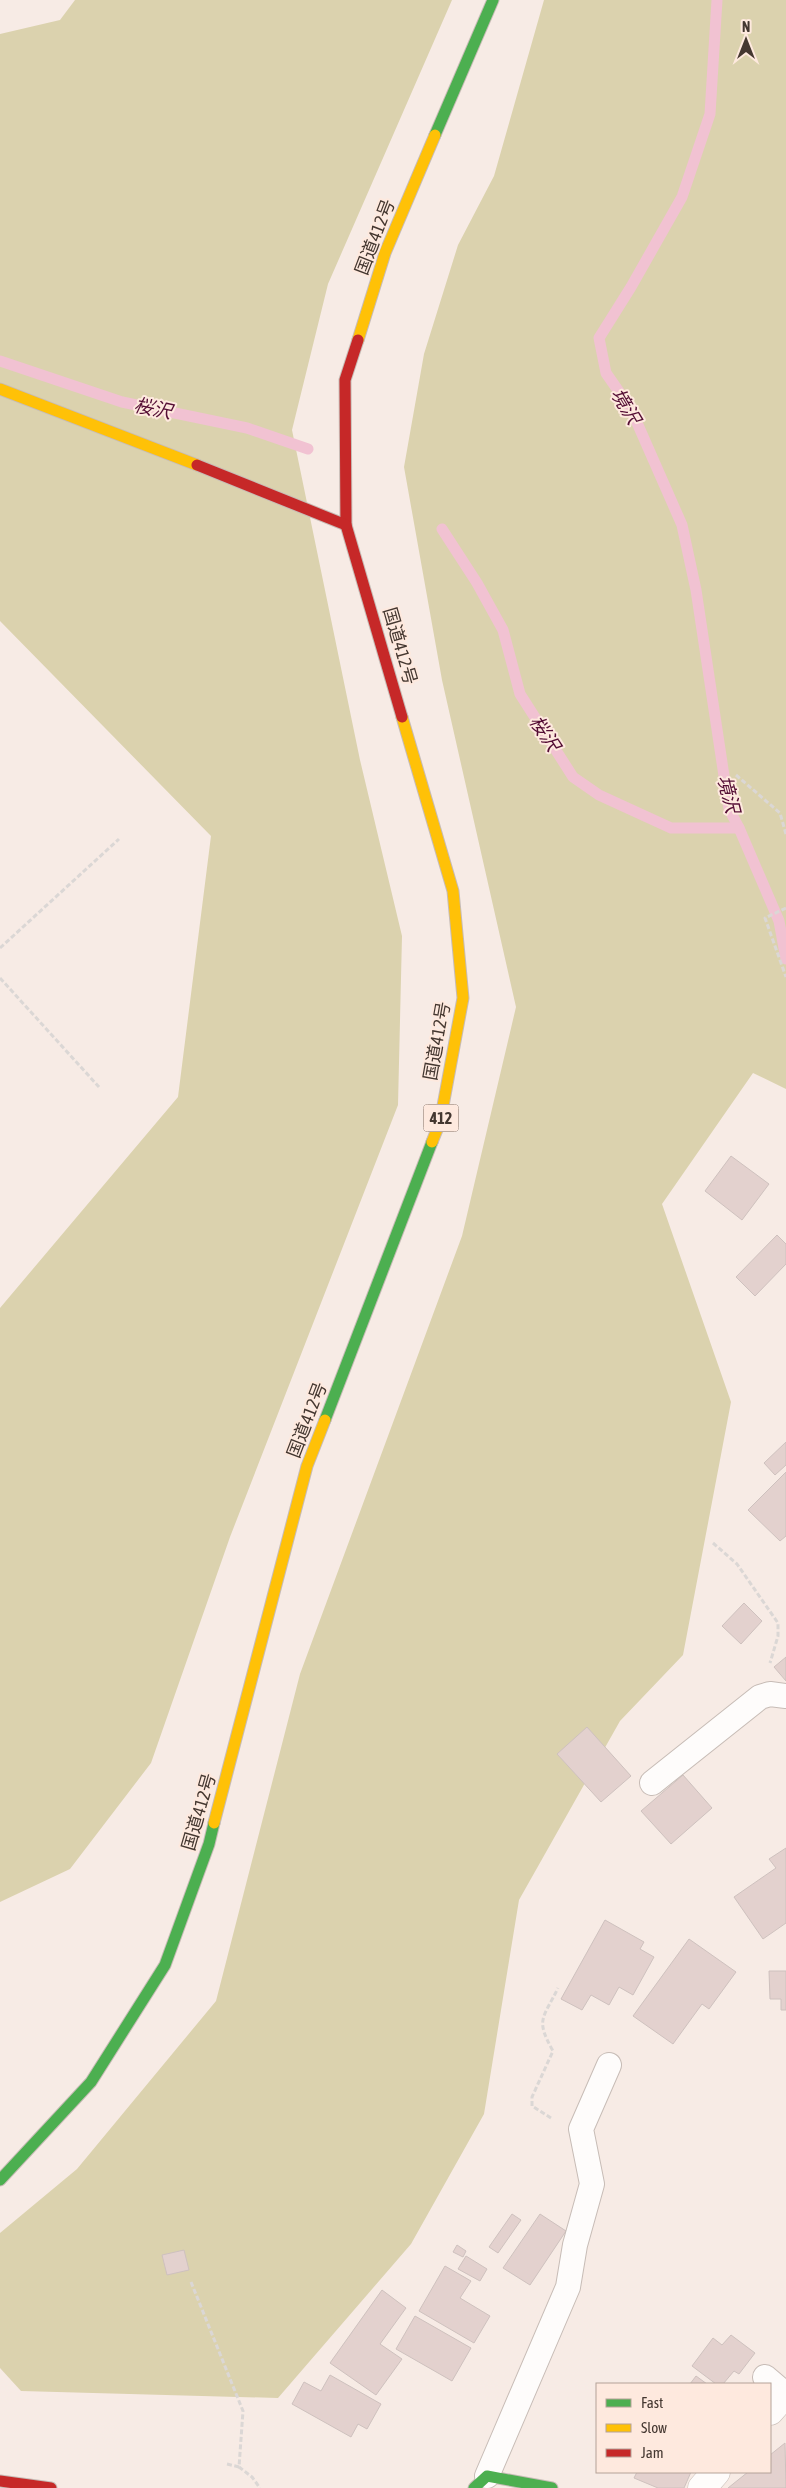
<svg xmlns="http://www.w3.org/2000/svg" width="786" height="2488" viewBox="0 0 786 2488" font-family="'Asap Condensed','Noto Sans JP',sans-serif">
<rect width="100%" height="100%" fill="#f7ebe5"/>
<g fill="#dbd2ae">
<path d="M75 0H452L328 284 292 430 360 760 402 936 398 1105 230 1537 151 1763 70 1869 0 1902V1308L178 1097 211 836 0 621V34L60 20Z"/>
<path d="M544 0H786V1089L753 1073 662 1204 731 1402 683 1655 620 1721 519 1900 484 2114 411 2244 278 2398 21 2391 0 2368V2233L77 2169 216 2001 300 1674 462 1236 516 1007 442 680 404 467 424 354 458 245 494 176Z"/>
</g>
<g fill="none" stroke-linecap="round" stroke-linejoin="round">
<g stroke="#f1c2d2" stroke-width="11">
<path d="M717 0 710 114 682 197 631 287 599 338 606 373 631 409 682 525 696 590 729 809 739 828 779 921 786 959"/>
<path d="M0 361 122 402 247 428 308 449"/>
<path d="M442 529 477 583 503 630 520 694 573 777 599 795 671 828H739"/>
</g>
</g>
<g fill="#e3d1ce" stroke="#cec1be">
<path d="M731 1156 769 1184 742 1220 705 1191Z"/>
<path d="M777 1235 786 1244V1264L755 1296 736 1277Z"/>
<path d="M786 1442V1465L775 1475 764 1463Z"/>
<path d="M786 1472V1536L780 1541 748 1510Z"/>
<path d="M744 1603 762 1621 741 1644 722 1626Z"/>
<path d="M786 1657V1681L774 1667Z"/>
<path d="M587 1727 631 1776 601 1802 557 1754Z"/>
<path d="M683 1775 712 1808 671 1844 641 1811Z"/>
<path d="M786 1848V1923L763 1939 734 1897 776 1868 769 1859Z"/>
<path d="M605 1920 644 1942 640 1949 654 1957 633 1995 619 1987 609 2005 591 1995 582 2010 561 1999Z"/>
<path d="M689 1939 736 1972 709 2009 702 2004 673 2044 633 2016Z"/>
<path d="M769 1971H786V2010H781V1999H770Z"/>
<path d="M512 2214 521 2220 498 2253 489 2247Z"/>
<path d="M540 2214 566 2231 530 2285 503 2268Z"/>
<path d="M457 2245 466 2251 463 2257 453 2252Z"/>
<path d="M184 2250 189 2270 167 2275 162 2255Z"/>
<path d="M466 2256 487 2269 480 2281 458 2269Z"/>
<path d="M445 2266 471 2281 460 2298 490 2316 474 2343 419 2311Z"/>
<path d="M382 2290 406 2308 380 2344 402 2359 376 2395 330 2363Z"/>
<path d="M415 2316 471 2348 452 2381 396 2349Z"/>
<path d="M731 2335 755 2353 739 2374 734 2371 723 2384H716L692 2366 713 2338 722 2345Z"/>
<path d="M330 2375 381 2404 367 2429 358 2424 351 2437 292 2404 304 2382 321 2391Z"/>
<path d="M696 2376 707 2384H690Z"/>
<path d="M785 2443 786 2488H728L748 2472H770V2455Z"/>
<path d="M637 2472H691L684 2488H658L634 2478Z"/>
</g>
<g fill="none" stroke-linecap="round" stroke-linejoin="round">
<g stroke="#c7bcb6" stroke-width="26">
<g id="lane">
<path d="M652 1783 760 1697 770 1694 786 1696"/>
<path d="M765 2377 785 2394"/>
<path d="M487 2476 568 2287 575 2245 592 2184 581 2129 609 2065"/>
</g>
</g>
<g stroke="#c7bcb6" stroke-width="29">
<g id="street">
<path d="M770 2411 786 2393"/>
<path d="M702 2488 716 2472"/>
</g>
</g>
<g stroke="#c7bcb6" stroke-width="13">
<g id="fast">
<path d="M435 135 493 0"/>
<path d="M325 1420 432 1142"/>
<path d="M0 2180 91 2082 165 1965 209 1844 214 1823"/>
<path d="M474 2488 487 2476 552 2488"/>
</g>
</g>
<g stroke="#c7bcb6" stroke-width="13">
<g id="slow">
<path d="M358 340 385 253 435 135"/>
<path d="M0 389 197 465"/>
<path d="M402 717 453 891 463 998 440 1122 432 1142"/>
<path d="M214 1823 307 1466 325 1420"/>
</g>
</g>
<g stroke="#c7bcb6" stroke-width="13">
<g id="jam">
<path d="M358 340 345 380 346 525 402 717"/>
<path d="M197 465 346 525"/>
<path d="M0 2481 51 2488"/>
</g>
</g>
<g stroke="#dbd7d5" stroke-width="3" stroke-dasharray="5 2.5" stroke-linecap="butt">
<path d="M736 775 780 813 786 834"/>
<path d="M786 908 765 918 786 977"/>
<path d="M0 948 119 839"/>
<path d="M0 978 99 1087"/>
<path d="M713 1543 737 1564 778 1623V1636L770 1663"/>
<path d="M551 2118 532 2106V2097L553 2051C535 2019 543 2019 558 1988"/>
<path d="M191 2282 243 2411 239 2467 252 2477 260 2488"/>
<path d="M227 2464 239 2467"/>
</g>
<use href="#lane" stroke="#fefcfb" stroke-width="24"/>
<use href="#street" stroke="#fefcfb" stroke-width="28"/>
<use href="#fast" stroke="#4caf50" stroke-width="11"/>
<use href="#slow" stroke="#ffc107" stroke-width="11"/>
<use href="#jam" stroke="#c62828" stroke-width="11"/>
</g>
<g text-anchor="middle" stroke-width="4" stroke-linejoin="round" paint-order="stroke">
<rect fill="#fee9de" stroke="#7c6c64" stroke-width="1" x="423.5" y="1104.5" width="35" height="27" rx="4"/>
<g font-size="16" font-weight="bold" fill="#443730">
<text x="441" y="1124">412</text>
</g>
<g font-size="18" fill="#443730" stroke="#fee9de">
<text transform="translate(375 237) rotate(-69)" y="6">国道412号</text>
<text transform="translate(400 646) rotate(74)" y="6">国道412号</text>
<text transform="translate(437 1041) rotate(-80)" y="6">国道412号</text>
<text transform="translate(307 1420) rotate(-69)" y="6">国道412号</text>
<text transform="translate(199 1812) rotate(-74)" y="6">国道412号</text>
</g>
<g font-size="19" font-style="italic" fill="#540d34" stroke="#fee9de">
<text transform="translate(626 406) rotate(59)" y="7">境沢</text>
<text transform="translate(153 408) rotate(12)" y="7">桜沢</text>
<text transform="translate(545 733) rotate(57)" y="7">桜沢</text>
<text transform="translate(729 794) rotate(76)" y="7">境沢</text>
</g>
</g>
<rect x="596" y="2383" width="175" height="90" fill="#fee9de" stroke="#b4a298"/>
<rect x="606" y="2399" width="25" height="8" fill="#4caf50" stroke="#b4a298"/>
<text x="641" y="2408" font-size="15" fill="#443730">Fast</text>
<rect x="606" y="2424" width="25" height="8" fill="#ffc107" stroke="#b4a298"/>
<text x="641" y="2433" font-size="15" fill="#443730">Slow</text>
<rect x="606" y="2449" width="25" height="8" fill="#c62828" stroke="#b4a298"/>
<text x="641" y="2458" font-size="15" fill="#443730">Jam</text>
<g transform="translate(746 40)" stroke="#fee9de" stroke-width="4" paint-order="stroke">
<path d="M0-4L9 19L0 12L-9 19Z" fill="#443730"/>
<text y="-8" font-size="14" font-weight="bold" text-anchor="middle" fill="#443730">N</text>
</g>
</svg>
